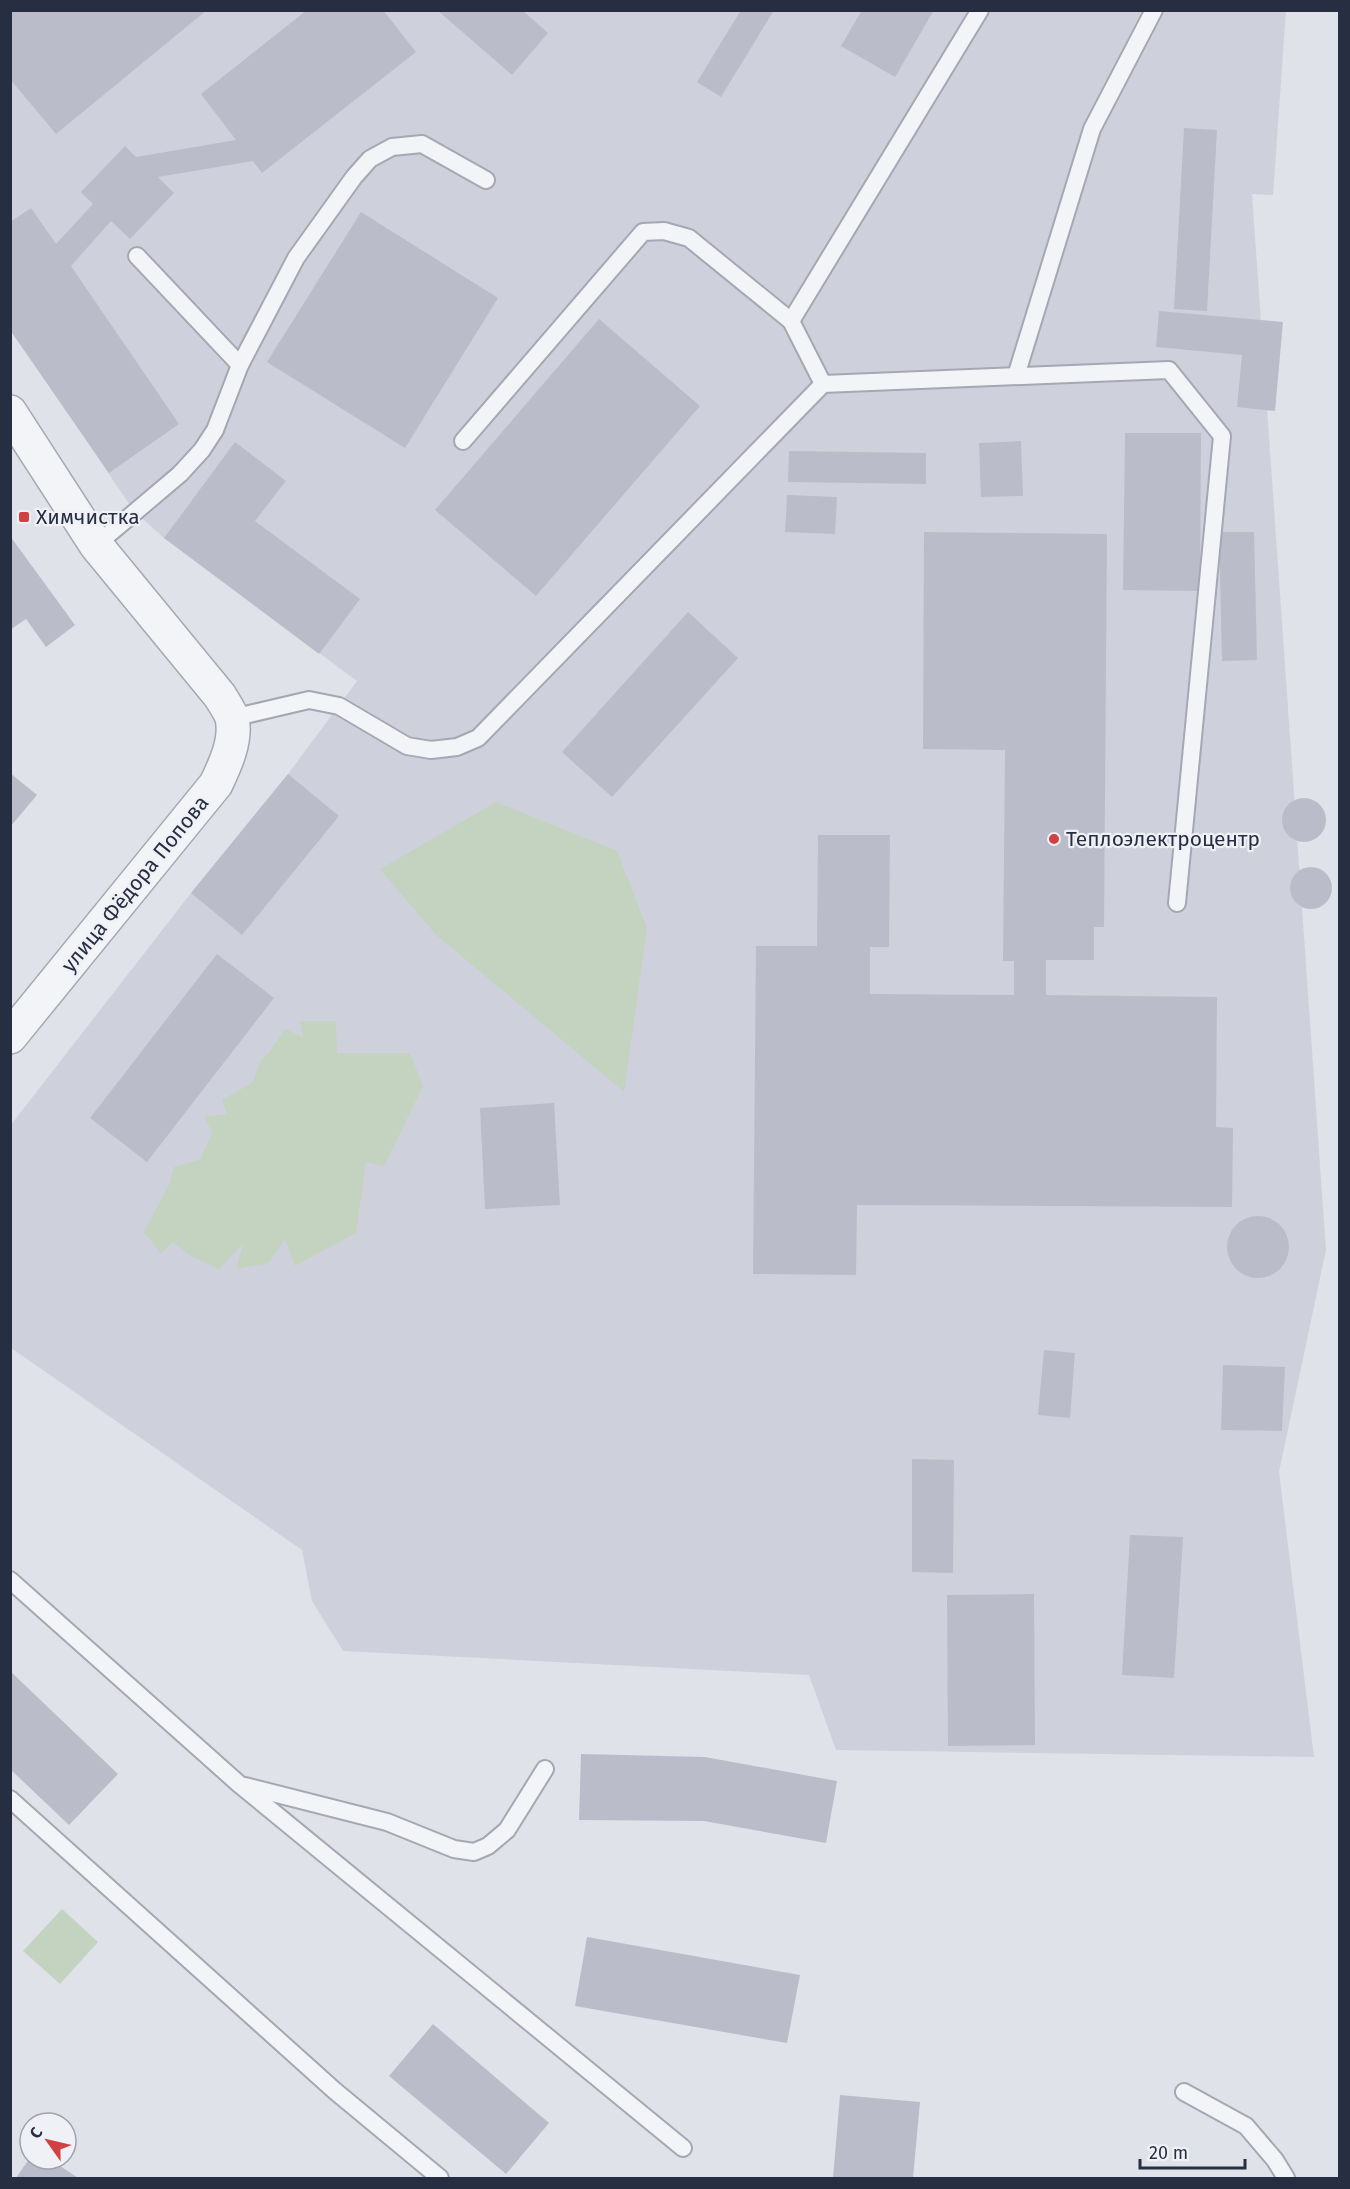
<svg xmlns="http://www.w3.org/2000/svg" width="1350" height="2189" viewBox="0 0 1350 2189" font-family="'Fira Sans',sans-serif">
<rect width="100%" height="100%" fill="#e0e2e9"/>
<path fill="#ced1db" d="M11 11H1286L1273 195 1252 194 1326 1250 1279 1472 1314 1757 836 1750 809 1675 343 1651 312 1601 302 1550 11 1348 10 1126 191 893 288 774 357 681 164 538 134 511 11 330Z"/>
<g fill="#c3d3c0">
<path d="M496 802 617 851 647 928 624 1092 435 934 380 869Z"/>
<path d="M300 1021H336L337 1053H410L423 1086 384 1166 366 1162 356 1233 295 1266 285 1239 269 1263 236 1269 243 1244 219 1269 189 1255 173 1242 161 1254 144 1232 170 1183 174 1167 200 1160 212 1132 204 1117 227 1114 222 1100 253 1082 261 1059 267 1055 285 1029 303 1037Z"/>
<path d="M62 1909 98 1942 60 1984 23 1951Z"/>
</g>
<g fill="#babdc9">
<path d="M10 10H207L56 134 10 79Z"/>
<path d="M307 10H383L416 52 262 173 253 161 158 177 174 193 130 239 111 221 71 266 179 424 109 473 10 330V222L31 208 56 244 93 204 81 192 125 146 136 157 236 140 201 94Z"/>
<path d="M437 10H522L548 33 512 75Z"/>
<path d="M741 10H774L721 97 697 82Z"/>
<path d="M862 10H934L895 77 841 46Z"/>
<path d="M1184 128 1217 130 1207 311 1174 309Z"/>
<path d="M361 212 498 298 405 448 267 362Z"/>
<path d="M1159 311 1283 322 1275 411 1237 407 1242 355 1156 347Z"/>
<path d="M599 319 700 406 536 596 435 510Z"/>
<path d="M1125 433H1201L1200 591 1123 590Z"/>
<path d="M1021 441 1023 496 981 497 979 443Z"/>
<path d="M235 442 286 481 255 521 360 599 319 654 164 538Z"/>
<path d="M789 451 926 453V484L788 482Z"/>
<path d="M787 495 837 497 835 534 785 532Z"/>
<path d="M924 532 1107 534 1104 927H1094V960H1046V995L1217 997 1216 1127 1233 1128 1232 1207 857 1205 856 1275 753 1274 756 946H817L818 835H890L889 947H870V994L1014 995V961H1003L1005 750 923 749Z"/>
<path d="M1219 532H1254L1257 660 1222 661Z"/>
<path d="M10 536 75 625 46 647 26 619 10 630Z"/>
<path d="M688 612 738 658 612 797 562 752Z"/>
<path d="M10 773 37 795 10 827Z"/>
<path d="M288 774 339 816 242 935 191 893Z"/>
<circle cx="1304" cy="820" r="22"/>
<circle cx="1311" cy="888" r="21"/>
<path d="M217 954 274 998 147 1162 90 1118Z"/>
<path d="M554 1103 560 1205 485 1209 480 1108Z"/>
<circle cx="1258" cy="1247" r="31"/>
<path d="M1044 1350 1075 1353 1070 1418 1038 1415Z"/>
<path d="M1223 1365 1285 1367 1282 1431 1221 1430Z"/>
<path d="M912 1459 954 1460 953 1573 912 1572Z"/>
<path d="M1130 1535 1183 1537 1174 1678 1122 1675Z"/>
<path d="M1034 1594 1035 1745 948 1746 947 1595Z"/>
<path d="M10 1671 118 1774 69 1825 10 1769Z"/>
<path d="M581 1754 705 1757 837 1781 826 1843 704 1821 579 1820Z"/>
<path d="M587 1937 800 1975 787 2043 575 2006Z"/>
<path d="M433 2024 549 2123 506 2174 389 2076Z"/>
<path d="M840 2095 920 2102 913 2178H833Z"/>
<path d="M29 2159H50L78 2178H16Z"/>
</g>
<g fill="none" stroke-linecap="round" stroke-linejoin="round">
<g stroke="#a5a8b3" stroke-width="20">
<g id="lane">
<path d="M791 321 980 10"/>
<path d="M240 365 296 258 354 177 370 159 392 147 422 144 486 180"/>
<path d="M1016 376 1092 129 1154 10"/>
<path d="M463 441 643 232 664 231 689 238 791 321 823 384"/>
<path d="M96 545 180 474 202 450 215 430 240 365 137 256"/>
<path d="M232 718 309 700 339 706 407 746 431 750 457 747 478 738 823 384 1169 370 1222 436 1177 903"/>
<path d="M10 1580 239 1784 683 2148"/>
<path d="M245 1786 387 1822 454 1849 474 1852 488 1846 507 1830 545 1769"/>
<path d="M10 1799 335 2091 440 2178"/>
<path d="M1184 2092 1246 2126 1275 2160 1286 2178"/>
</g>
</g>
<g stroke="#a5a8b3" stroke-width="36">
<path id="street" d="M10 412 96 545 220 696C224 703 230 711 232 718 237 740 225 765 216 784L10 1037"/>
</g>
<use href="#lane" stroke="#f2f4f7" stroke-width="16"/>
<use href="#street" stroke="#f2f4f7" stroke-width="33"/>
</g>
<g fill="#d14144" stroke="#eff1f7" stroke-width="2">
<rect x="18" y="511" width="12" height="12" rx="3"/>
<circle cx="1054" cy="839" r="6"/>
</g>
<g text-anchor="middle" stroke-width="4.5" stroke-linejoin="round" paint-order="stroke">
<g font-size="21" fill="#282e41" stroke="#eff1f7" text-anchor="start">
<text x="36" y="524">Химчистка</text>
<text x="1066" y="846">Теплоэлектроцентр</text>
</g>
<g font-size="21" fill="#282e41" stroke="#eff1f7">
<text transform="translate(135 884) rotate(-51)" y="7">улица Фёдора Попова</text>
</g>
</g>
<rect width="1350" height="2189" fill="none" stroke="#282e41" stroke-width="24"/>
<g transform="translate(48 2141) rotate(304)"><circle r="28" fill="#eff1f7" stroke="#9fa3ae" stroke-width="1.5"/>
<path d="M0-4.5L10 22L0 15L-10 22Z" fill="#d14144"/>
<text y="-9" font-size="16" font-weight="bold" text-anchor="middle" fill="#282e41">С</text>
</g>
<path d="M1140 2159v9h105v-9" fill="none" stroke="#282e41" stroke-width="3"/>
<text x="1149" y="2159" font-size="18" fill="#282e41" stroke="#eff1f7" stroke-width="4.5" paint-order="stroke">20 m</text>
</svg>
